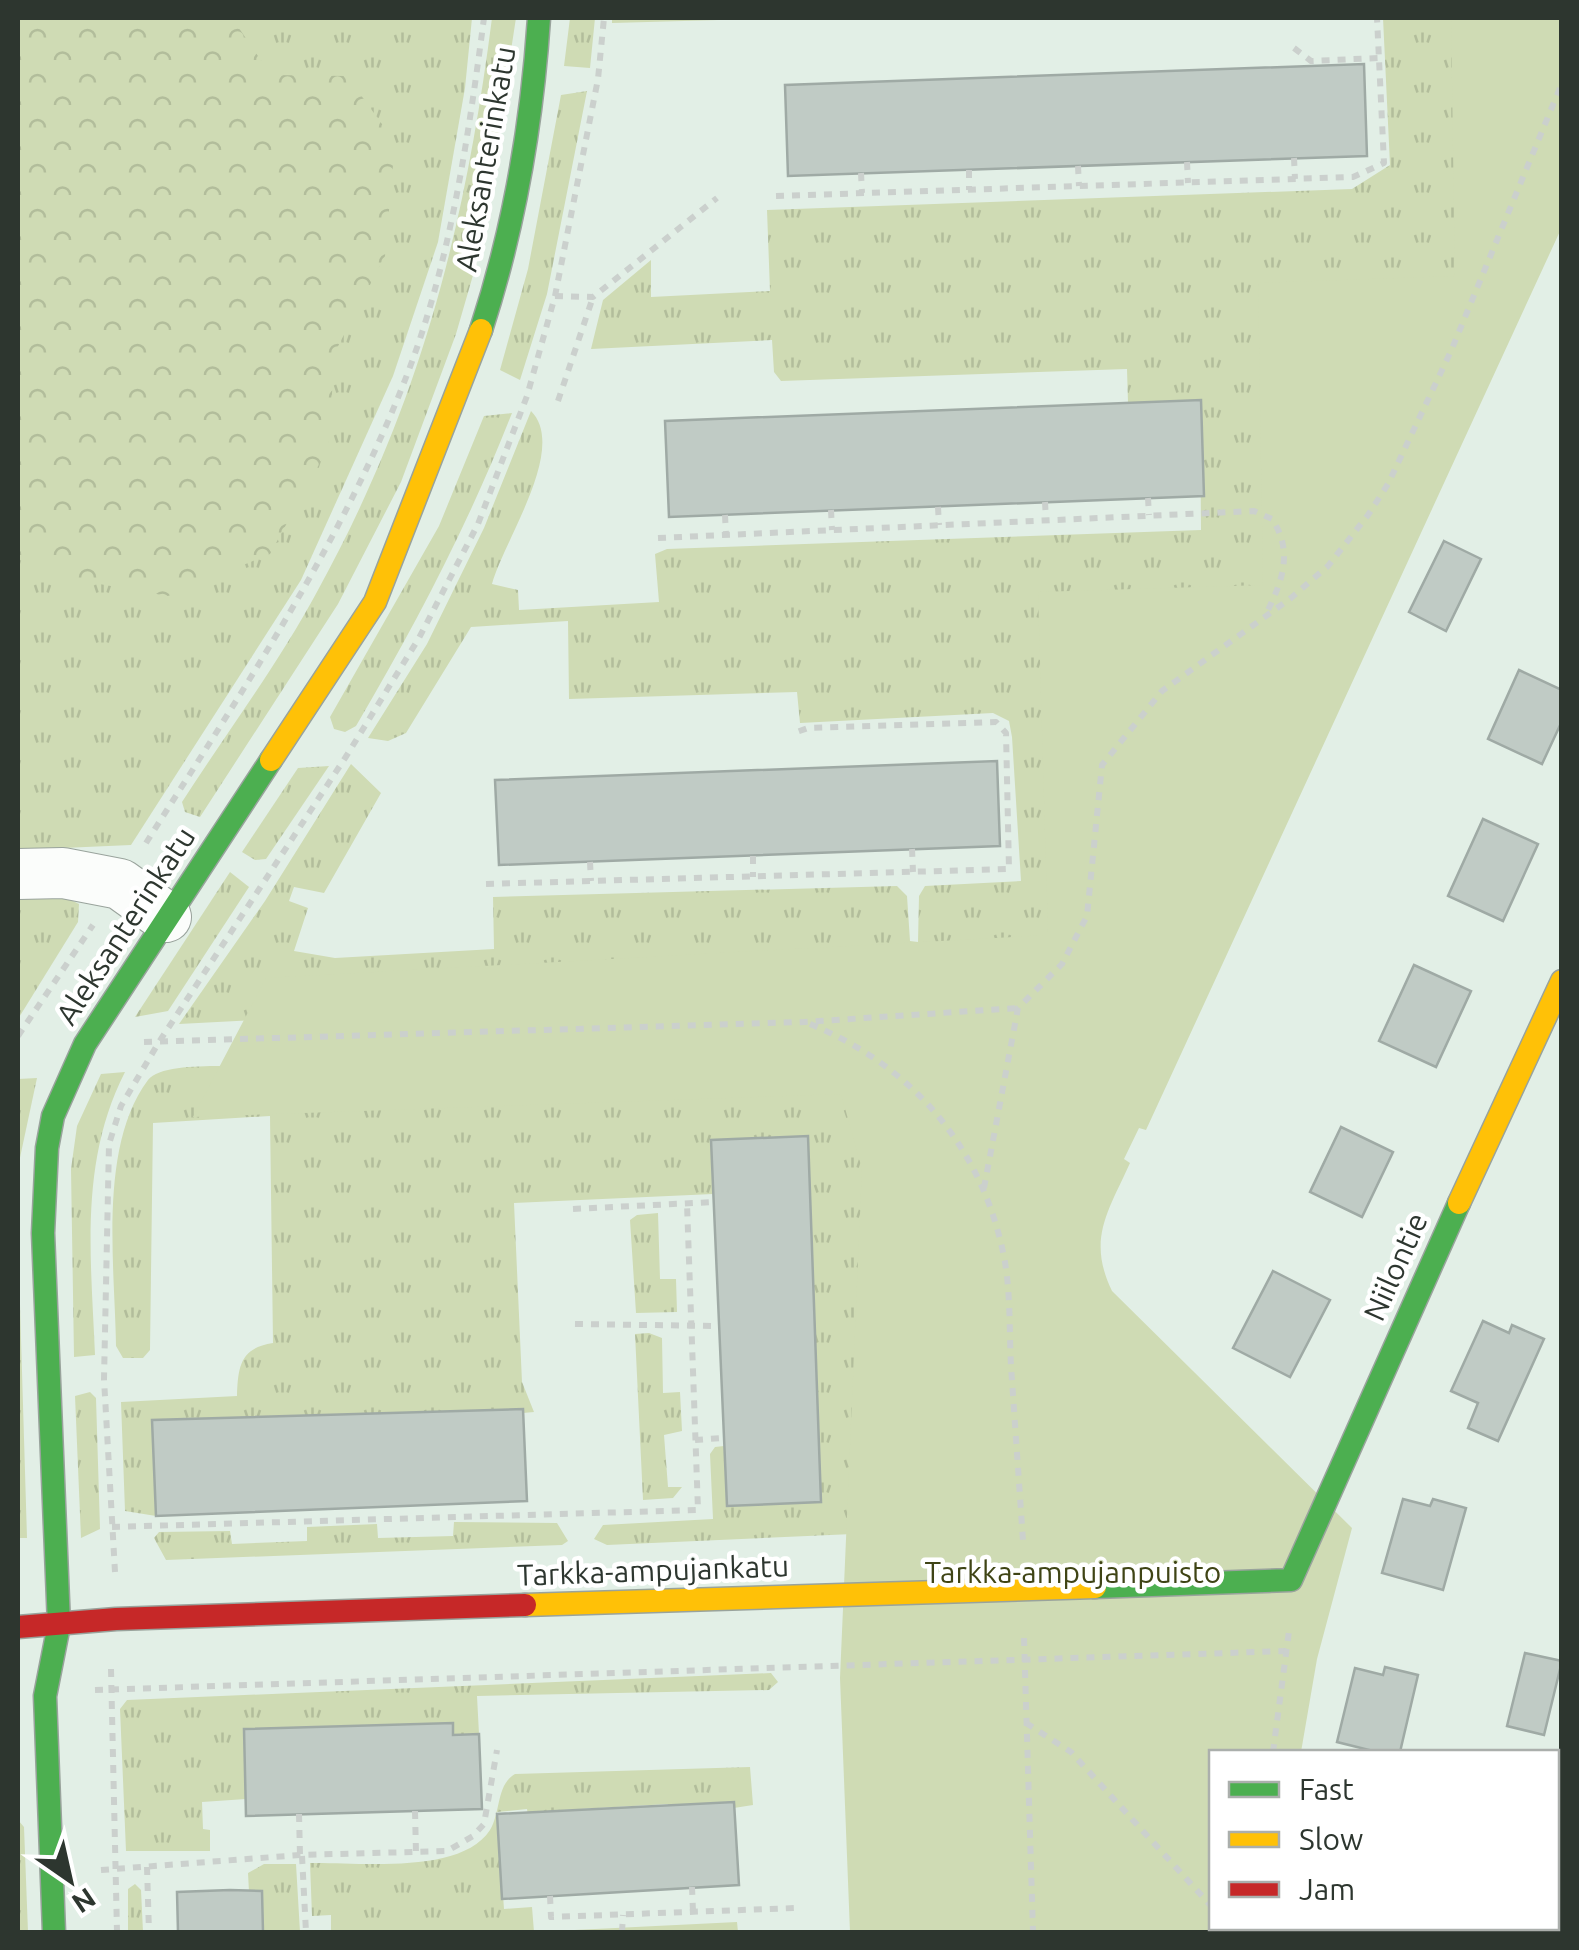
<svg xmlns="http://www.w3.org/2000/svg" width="1579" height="1950" viewBox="0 0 1579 1950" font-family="Ubuntu,sans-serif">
<defs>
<pattern id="grass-tufts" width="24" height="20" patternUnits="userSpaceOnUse" patternTransform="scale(2.5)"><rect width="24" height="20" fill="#cfdbb4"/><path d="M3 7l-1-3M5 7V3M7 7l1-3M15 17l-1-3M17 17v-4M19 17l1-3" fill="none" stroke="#b2bd9b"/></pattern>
<pattern id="forest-crowns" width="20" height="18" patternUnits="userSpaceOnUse" patternTransform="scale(2.5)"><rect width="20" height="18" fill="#cfdbb4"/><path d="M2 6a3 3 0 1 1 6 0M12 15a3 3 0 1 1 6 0" fill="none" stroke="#b2bd9b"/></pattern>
</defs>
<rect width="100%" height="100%" fill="#e2efe6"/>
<g fill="url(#grass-tufts)">
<path d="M18 18H472L465 88 438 242 393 376 301 580 131 845 18 850Z"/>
<path d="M492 18H516L480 251 456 334 401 482 338 604 200 817 185 812 182 802C227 732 279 663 318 590 421 402 465 228 492 18Z"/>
<path d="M570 18H595L590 68 564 66Z"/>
<path d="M1383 18H1561L1445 349 1065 934 256 1020 179 1024 265 901 351 764 381 793 324 893 294 887 289 901 308 908 294 951 335 958 494 949 493 897 897 886 907 896 910 941 918 942 919 896 925 886 1021 881 1012 737 1009 721 993 713 800 723 797 692 569 699 568 621 471 627 406 733 388 741 368 738 427 644 484 528 531 411C568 448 504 540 492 584L518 590 519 610 659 602 655 554 667 549 1201 530 1200 400 1128 403 1127 369 781 381 774 372 772 340 591 349 603 300 651 260V297L770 291 767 210 1352 189 1390 165Z"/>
<path d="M587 91 547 294 520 380 500 370 528 269 561 95Z"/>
<path d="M512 413C469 523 416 624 356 726L345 732 334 729 330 717 439 526 484 416Z"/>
<path d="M329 766 266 859 255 860 242 852 298 768Z"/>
<path d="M230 872 249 887 168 1011 135 1017Z"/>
<path d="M18 892 59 894 79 904 78 922 18 1019Z"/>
<path d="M773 1052 892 1117 989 1528 607 1545 594 1539 603 1525 713 1519 710 1454 715 1447 724 1446 727 1506 821 1502 800 1291 814 1289 812 1236H797L810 1191 808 1137 712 1140 713 1194 514 1203 522 1382 534 1412 523 1413 522 1409 152 1420 156 1516 125 1511 121 1402 237 1396C238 1367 240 1348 273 1343L270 1116 153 1123 150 1350 143 1358H123L116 1346C115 1267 98 1147 148 1080 162 1062 227 1067 251 1066 425 1058 599 1057 773 1052Z"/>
<path d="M125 1072C79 1162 91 1257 95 1355L74 1357 71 1169 77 1126 101 1074Z"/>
<path d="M37 1078 18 1167V1079Z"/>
<path d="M658 1213 660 1279H676L677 1312 636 1313 630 1220 637 1215Z"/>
<path d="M18 1238 27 1538H18Z"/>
<path d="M649 1333 662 1338 663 1393 680 1392 682 1431 664 1435 668 1487H682L673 1498 643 1500 635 1334Z"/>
<path d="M90 1392 96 1398 100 1529 81 1538 75 1396Z"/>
<path d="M454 1522 557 1523 568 1541 562 1545 166 1560 154 1538 159 1532 230 1531 232 1544 307 1541V1527L377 1524 378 1538 453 1536Z"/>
<path d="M771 1673 778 1682 769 1690 477 1696 479 1734 453 1735 452 1723H423V1735L386 1725 244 1729 246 1799 202 1802 203 1829 210 1830V1851H126L120 1709 127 1700Z"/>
<path d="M750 1767 753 1805 670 1818 668 1804 562 1810 529 1823 527 1809 497 1812 504 1909 532 1907 534 1932 737 1922 738 1932H331V1915L312 1916 310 1863C359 1862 461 1875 490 1830 501 1812 496 1785 515 1774Z"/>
<path d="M18 1820 24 1827 28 1932H18Z"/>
<path d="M264 1864H296L300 1932H263L262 1892H249L248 1873Z"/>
<path d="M135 1884 141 1890 143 1932H128V1889Z"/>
</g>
<path fill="url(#forest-crowns)" d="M18 18H124L139 27 182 18H232L271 75 347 76 395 142 385 256 335 352 328 448 270 554 168 596 65 578 18 556Z"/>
<g fill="#cfdbb4">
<path d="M612 18H789L612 23Z"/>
<path d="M1451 18H1561V229L1146 1130 1139 1128 1124 1159 1130 1163C1108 1212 1087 1239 1112 1291L1352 1528 1317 1659 1301 1752H1212V1928H1556V1816L1561 1813V1932H850L840 1678 862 1169 841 1094 193 1117 266 978 1048 935 1038 592 1263 585 1258 283 1455 276Z"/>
</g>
<g fill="#c0cbc5" stroke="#9faaa5" stroke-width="2.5">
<path d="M1364 64 1367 156 788 176 785 85Z"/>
<path d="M1201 400 1204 496 669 517 665 421Z"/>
<path d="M1444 541 1481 559 1446 631 1409 612Z"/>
<path d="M1519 670 1562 690V721L1542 764 1488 739Z"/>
<path d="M997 761 1000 846 499 865 495 780Z"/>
<path d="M1483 819 1538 844 1503 921 1448 896Z"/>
<path d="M1414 965 1471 991 1436 1067 1379 1041Z"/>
<path d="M1341 1127 1393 1152 1362 1217 1310 1192Z"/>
<path d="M808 1136 821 1502 727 1506 711 1140Z"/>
<path d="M1273 1271 1330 1300 1290 1377 1233 1348Z"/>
<path d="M1483 1321 1509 1333 1512 1325 1544 1339 1498 1441 1468 1428 1478 1403 1451 1391Z"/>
<path d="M523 1409 527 1501 156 1516 152 1420Z"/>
<path d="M1403 1499 1430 1506 1433 1499 1466 1508 1443 1590 1382 1573Z"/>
<path d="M1525 1653 1562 1661 1544 1735 1507 1726Z"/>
<path d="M1385 1667 1418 1675 1400 1752H1377L1337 1742 1355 1668 1383 1675Z"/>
<path d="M453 1723V1735L479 1734 482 1809 246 1816 244 1729Z"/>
<path d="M734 1802 739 1885 502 1899 497 1814Z"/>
<path d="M230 1890 262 1891 263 1932H178L177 1892Z"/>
</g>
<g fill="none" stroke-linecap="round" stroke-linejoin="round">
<g stroke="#99a39c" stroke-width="52">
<path id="street" d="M18 874 63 873 120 884 166 917"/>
</g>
<g stroke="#99a39c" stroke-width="25">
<g id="fast">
<path d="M481 330C514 229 532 124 539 18"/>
<path d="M1095 1587 1291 1580 1459 1203"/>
<path d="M54 1932 45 1696 59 1625 43 1233 47 1148 53 1116 85 1044 271 760"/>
</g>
</g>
<g stroke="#99a39c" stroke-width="25">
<g id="slow">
<path d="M271 760 375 602 481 330"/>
<path d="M1459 1203 1562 981"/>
<path d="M525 1605 1095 1587"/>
</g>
</g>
<g stroke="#99a39c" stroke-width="25">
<path id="jam" d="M18 1627 116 1619 525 1605"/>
</g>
<g stroke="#cbd0cd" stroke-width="6" stroke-dasharray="8 8" stroke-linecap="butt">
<path d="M1294 48 1311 61 1378 58"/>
<path d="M1294 158 1295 179"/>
<path d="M1187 162 1188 183"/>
<path d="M1078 166 1079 186"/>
<path d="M969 170V190"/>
<path d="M861 173 862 193"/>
<path d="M776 196 1353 177 1384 163 1377 18"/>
<path d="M555 296 593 297 717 198"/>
<path d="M558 401 593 297"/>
<path d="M1148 498 1149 515"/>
<path d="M1045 502 1046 520"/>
<path d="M938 507 939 525"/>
<path d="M831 510 832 530"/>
<path d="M725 515 726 535"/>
<path d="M658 538 1254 511 1272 519C1294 552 1282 582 1266 614"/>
<path d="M146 843C241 693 340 546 405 380 450 266 468 139 484 18"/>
<path d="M912 849 913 872"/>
<path d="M753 856V877"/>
<path d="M590 862 591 881"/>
<path d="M486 884 1009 869 1006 733 996 722 808 728 794 733"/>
<path d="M810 1024C910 1065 980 1144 1003 1252 1011 1288 1009 1329 1011 1366 1015 1424 1019 1482 1023 1541"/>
<path d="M18 1036 93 925"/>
<path d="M144 1042 804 1022 1018 1008"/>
<path d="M984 1188 1018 1008 1062 964 1087 916 1102 765 1162 691 1291 598 1328 566 1368 515 1388 484 1451 351 1562 83"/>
<path d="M573 1209 714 1202"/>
<path d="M575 1324 719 1326"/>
<path d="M695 1440 723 1438"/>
<path d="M112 1527 698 1510 687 1204"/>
<path d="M115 1572 104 1379 109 1144 121 1106 159 1042 347 755 419 638 478 524 527 396 555 296 598 79 604 18"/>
<path d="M1024 1638 1033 1932"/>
<path d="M111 1669 117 1932"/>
<path d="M95 1690 1288 1651"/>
<path d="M1026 1723 1071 1752 1212 1907"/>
<path d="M1273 1752 1289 1631"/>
<path d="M415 1811 416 1853"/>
<path d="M299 1814 300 1855"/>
<path d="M302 1856 306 1932"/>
<path d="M147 1867 149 1932"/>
<path d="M101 1870 300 1855 447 1851 473 1836 484 1824 497 1750"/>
<path d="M1556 1883 1562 1873"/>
<path d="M692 1887 693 1912"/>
<path d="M550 1896 551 1917 796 1908"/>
<path d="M1226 1928 1228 1932"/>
<path d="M622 1932 623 1915"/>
<path d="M1248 1932 1249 1928"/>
<path d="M1531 1932 1533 1928"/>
</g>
<use href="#street" stroke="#fbfdfb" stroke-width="50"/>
<use href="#fast" stroke="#4caf50" stroke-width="22"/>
<use href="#slow" stroke="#ffc107" stroke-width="22"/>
<use href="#jam" stroke="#c62828" stroke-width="22"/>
</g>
<g text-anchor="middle" stroke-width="9" stroke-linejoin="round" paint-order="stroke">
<g font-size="30" fill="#2d362f" stroke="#fff">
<text transform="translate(486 159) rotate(-80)" y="10">Aleksanterinkatu</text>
<text transform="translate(126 926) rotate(-57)" y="10">Aleksanterinkatu</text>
<text transform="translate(1396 1267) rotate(-66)" y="10">Niilontie</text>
<text transform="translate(653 1571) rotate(-2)" y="10">Tarkka-ampujankatu</text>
</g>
<g font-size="30" fill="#3f4415" stroke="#fff">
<text x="1073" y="1583">Tarkka-ampujanpuisto</text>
</g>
</g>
<rect width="1579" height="1950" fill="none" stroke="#2d362f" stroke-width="40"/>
<rect x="1209" y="1750" width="350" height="180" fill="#ffffff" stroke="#abafac" stroke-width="2.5"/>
<rect x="1229" y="1782" width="50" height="15" fill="#4caf50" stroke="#abafac" stroke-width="2.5"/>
<text x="1299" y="1800" font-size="30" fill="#2d362f">Fast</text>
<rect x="1229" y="1832" width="50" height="15" fill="#ffc107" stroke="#abafac" stroke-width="2.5"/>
<text x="1299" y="1850" font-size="30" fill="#2d362f">Slow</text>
<rect x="1229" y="1882" width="50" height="15" fill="#c62828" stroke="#abafac" stroke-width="2.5"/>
<text x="1299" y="1900" font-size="30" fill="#2d362f">Jam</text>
<g transform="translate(70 1880) rotate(146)" stroke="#ffffff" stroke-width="8" paint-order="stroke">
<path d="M0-8L18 38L0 25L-18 38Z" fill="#2d362f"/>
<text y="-15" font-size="28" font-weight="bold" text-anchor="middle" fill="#2d362f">N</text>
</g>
</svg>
